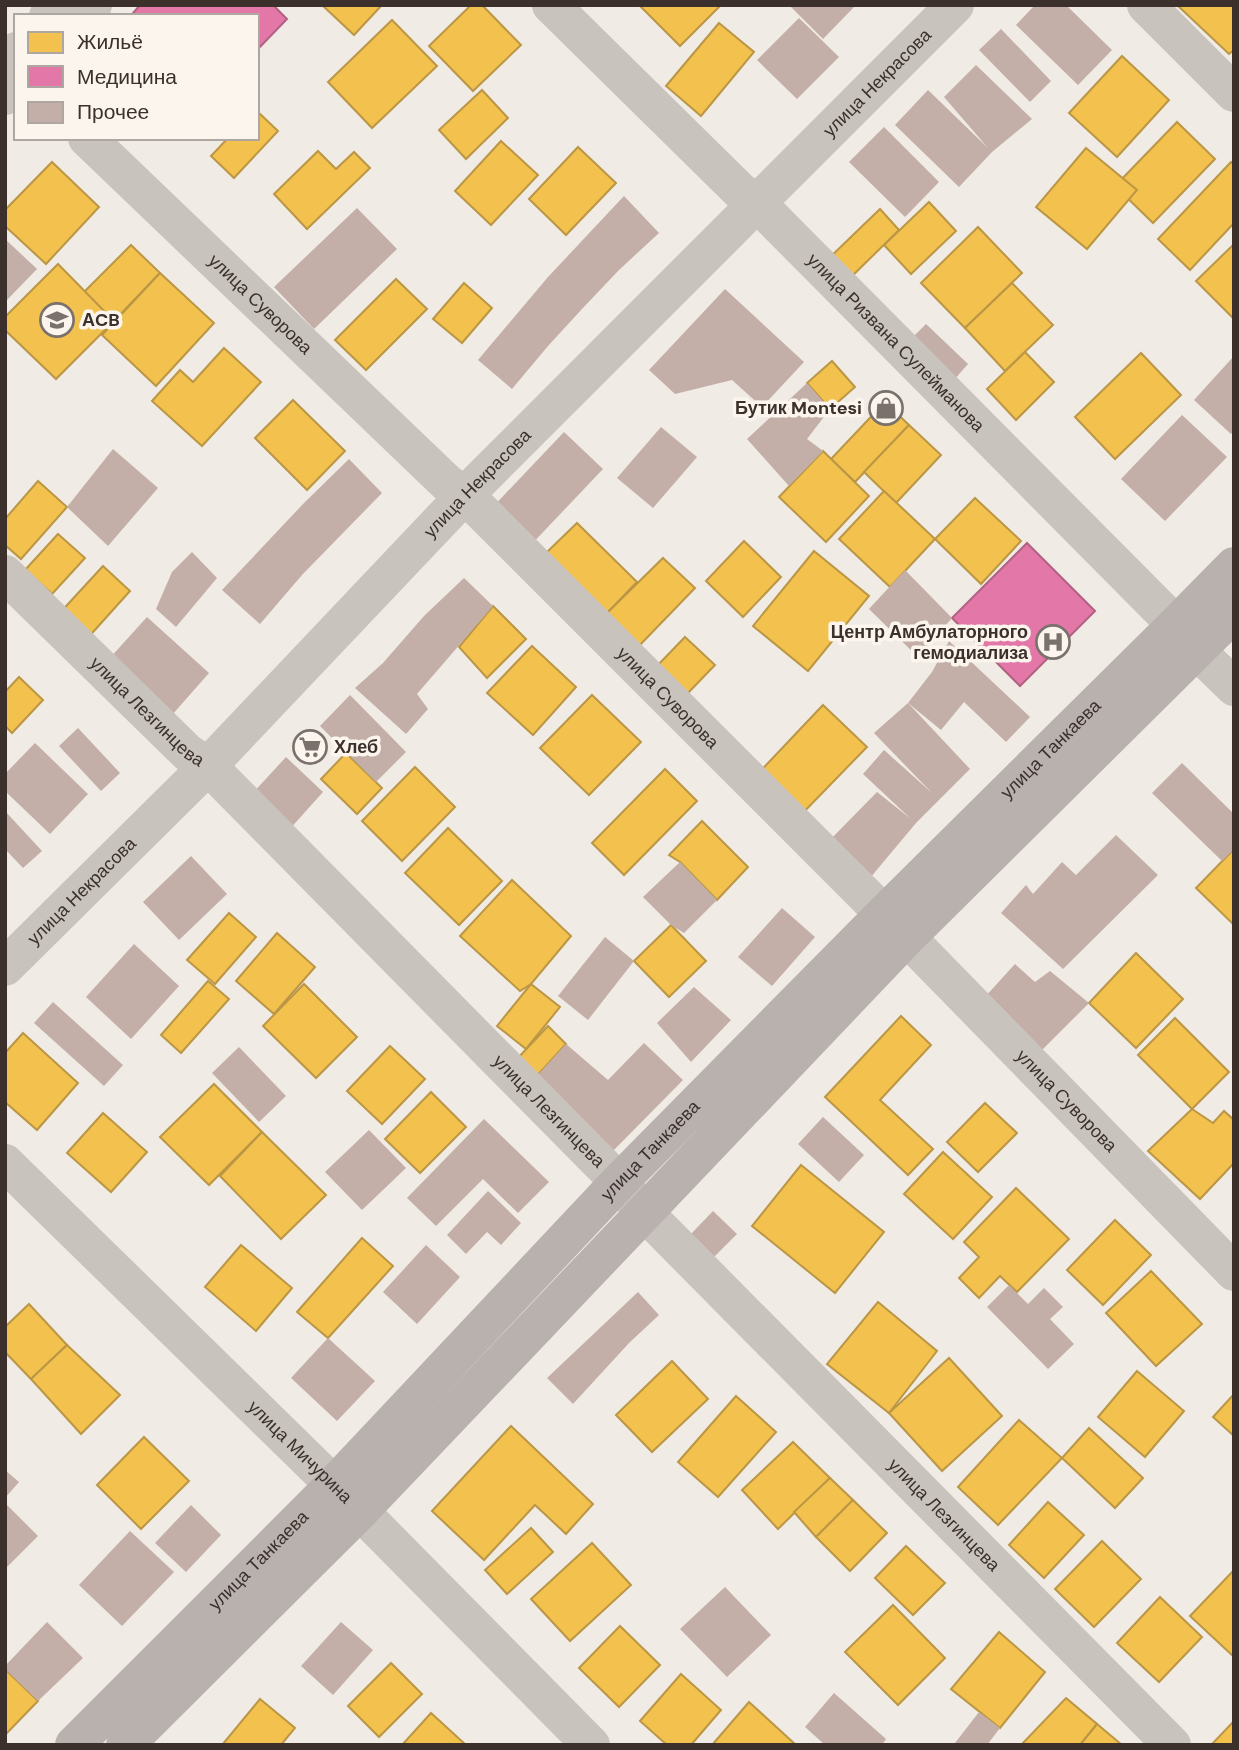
<svg xmlns="http://www.w3.org/2000/svg" width="1239" height="1750" viewBox="0 0 1239 1750" font-family="'DM Sans',sans-serif">
<rect width="100%" height="100%" fill="#f0ebe5"/>
<g fill="#f2c14e" stroke="#bb9644" stroke-width="2">
<path d="M322 5H382L354 35Z"/>
<path d="M471 5H482L521 45 473 91 429 46Z"/>
<path d="M639 5H721L680 46Z"/>
<path d="M1177 5H1234V50L1229 54Z"/>
<path d="M392 20 437 66 372 128 328 82Z"/>
<path d="M719 23 754 52 701 116 666 86Z"/>
<path d="M1122 56 1169 100 1117 157 1069 113Z"/>
<path d="M482 90 508 118 466 159 439 130Z"/>
<path d="M257 111 278 131 234 178 211 156 228 138H257Z"/>
<path d="M1177 122 1215 159 1153 223 1115 186Z"/>
<path d="M501 141 538 175 491 225 455 191Z"/>
<path d="M578 147 616 183 566 235 529 199Z"/>
<path d="M1086 148 1137 190 1087 249 1036 207Z"/>
<path d="M318 151 336 169 354 152 370 168 307 229 274 194Z"/>
<path d="M52 162 99 207 46 264 5 226V210Z"/>
<path d="M1231 162 1234 165V223L1190 270 1158 239Z"/>
<path d="M929 202 956 231 911 274 884 245Z"/>
<path d="M880 209 899 230 844 284 824 263Z"/>
<path d="M978 227 1022 273 965 328 921 283Z"/>
<path d="M1234 244V315L1232 317 1196 281Z"/>
<path d="M131 245 160 273 114 321 84 292Z"/>
<path d="M58 264 114 321 56 379 5 330V317Z"/>
<path d="M160 273 214 323 156 386 102 335Z"/>
<path d="M396 279 427 309 366 370 335 340Z"/>
<path d="M464 283 492 308 462 343 433 319Z"/>
<path d="M1012 283 1053 325 1005 371 965 328Z"/>
<path d="M224 348 261 382 202 446 152 401 180 370 193 382Z"/>
<path d="M1025 352 1054 382 1016 420 987 389Z"/>
<path d="M1141 353 1181 395 1115 459 1075 417Z"/>
<path d="M832 361 855 387 830 409 807 383Z"/>
<path d="M293 400 345 451 307 490 255 438Z"/>
<path d="M885 402 909 425 855 482 831 459Z"/>
<path d="M909 425 941 455 896 503 864 472Z"/>
<path d="M823 451 869 496 826 542 779 497Z"/>
<path d="M38 481 67 507 21 559 5 545V519Z"/>
<path d="M884 491 935 539 890 587 839 539Z"/>
<path d="M975 498 1021 541 981 584 935 539Z"/>
<path d="M577 523 637 582 607 613 546 553Z"/>
<path d="M58 534 85 558 52 594 25 570Z"/>
<path d="M744 541 781 577 743 617 706 581Z"/>
<path d="M814 551 869 596 808 671 753 626Z"/>
<path d="M663 558 695 588 638 647 607 613Z"/>
<path d="M103 566 130 591 85 641 57 616Z"/>
<path d="M493 606 526 639 487 678 459 647Z"/>
<path d="M685 637 715 665 686 695 656 667Z"/>
<path d="M532 646 576 687 533 735 487 693Z"/>
<path d="M19 677 43 700 12 733 5 726V692Z"/>
<path d="M592 695 641 742 589 795 540 748Z"/>
<path d="M823 705 867 747 793 823 750 782Z"/>
<path d="M346 753 382 788 357 814 321 779Z"/>
<path d="M415 767 455 807 402 861 362 821Z"/>
<path d="M665 769 697 801 624 875 592 843Z"/>
<path d="M702 821 748 867 717 900 680 862 669 855Z"/>
<path d="M448 828 502 881 459 925 405 873Z"/>
<path d="M1234 849V925L1196 888Z"/>
<path d="M512 880 571 936 531 984 520 991 460 936Z"/>
<path d="M229 913 256 937 215 984 187 960Z"/>
<path d="M671 925 706 961 669 997 634 961Z"/>
<path d="M277 933 315 967 274 1014 236 981Z"/>
<path d="M1136 953 1183 999 1136 1048 1089 1003Z"/>
<path d="M208 981 229 999 181 1053 161 1035Z"/>
<path d="M304 984 357 1037 316 1078 263 1026Z"/>
<path d="M531 984 560 1007 526 1049 497 1026Z"/>
<path d="M901 1016 931 1045 880 1100 933 1149 908 1175 825 1097Z"/>
<path d="M1175 1018 1229 1072 1192 1109 1138 1055Z"/>
<path d="M548 1026 566 1044 535 1078 516 1060Z"/>
<path d="M23 1033 78 1083 37 1130 5 1102V1053Z"/>
<path d="M390 1046 425 1079 382 1124 347 1091Z"/>
<path d="M214 1084 262 1132 209 1185 160 1137Z"/>
<path d="M431 1092 466 1127 420 1173 385 1139Z"/>
<path d="M985 1103 1017 1133 978 1172 947 1142Z"/>
<path d="M1192 1109 1213 1123 1224 1111 1234 1120V1163L1200 1199 1148 1151Z"/>
<path d="M103 1113 147 1152 111 1192 67 1153Z"/>
<path d="M262 1132 326 1195 281 1239 220 1176Z"/>
<path d="M943 1152 992 1197 953 1239 904 1194Z"/>
<path d="M801 1165 884 1232 835 1293 752 1226Z"/>
<path d="M1016 1188 1069 1239 1017 1292 1000 1276 979 1298 959 1278 979 1257 964 1242Z"/>
<path d="M1115 1220 1151 1255 1103 1305 1067 1270Z"/>
<path d="M362 1238 393 1266 328 1338 297 1312Z"/>
<path d="M241 1245 292 1288 256 1331 205 1287Z"/>
<path d="M1151 1271 1202 1324 1156 1366 1106 1313Z"/>
<path d="M878 1302 937 1351 889 1413 827 1364Z"/>
<path d="M29 1304 67 1345 31 1379 5 1352V1327Z"/>
<path d="M67 1345 120 1395 81 1434 31 1379Z"/>
<path d="M949 1358 1002 1416 942 1471 889 1413Z"/>
<path d="M672 1361 708 1399 652 1452 616 1415Z"/>
<path d="M1137 1371 1184 1411 1145 1457 1098 1417Z"/>
<path d="M1234 1394V1436L1213 1417Z"/>
<path d="M736 1396 776 1432 718 1497 678 1462Z"/>
<path d="M1019 1420 1062 1458 998 1525 958 1487Z"/>
<path d="M511 1426 593 1504 566 1534 535 1505 484 1560 432 1511Z"/>
<path d="M1089 1428 1143 1478 1115 1508 1062 1458Z"/>
<path d="M144 1437 189 1481 141 1529 97 1485Z"/>
<path d="M793 1442 830 1478 778 1529 742 1490Z"/>
<path d="M830 1478 853 1500 816 1537 794 1512Z"/>
<path d="M853 1500 887 1533 850 1571 816 1537Z"/>
<path d="M1048 1502 1084 1535 1044 1578 1009 1545Z"/>
<path d="M531 1528 553 1552 507 1594 485 1570Z"/>
<path d="M1102 1541 1141 1579 1094 1627 1055 1589Z"/>
<path d="M592 1543 631 1585 570 1641 531 1599Z"/>
<path d="M906 1546 945 1583 913 1615 875 1578Z"/>
<path d="M1234 1570V1657L1190 1616Z"/>
<path d="M1160 1597 1202 1637 1159 1682 1117 1643Z"/>
<path d="M893 1605 945 1658 898 1705 845 1652Z"/>
<path d="M620 1626 660 1665 619 1707 579 1668Z"/>
<path d="M999 1632 1045 1672 1000 1728 951 1689Z"/>
<path d="M391 1663 422 1694 379 1737 348 1706Z"/>
<path d="M5 1669 38 1701 5 1735Z"/>
<path d="M681 1674 721 1710 691 1745H667L640 1721Z"/>
<path d="M1066 1698 1097 1724 1080 1745H1021Z"/>
<path d="M260 1699 295 1728 281 1745H222Z"/>
<path d="M749 1702 796 1745H712Z"/>
<path d="M431 1713 466 1745H402Z"/>
<path d="M1234 1721V1745H1215L1213 1743Z"/>
<path d="M1097 1724 1122 1745H1080Z"/>
</g>
<g fill="#e377a8" stroke="#b16282" stroke-width="2">
<path d="M140 5H273L287 19 257 50V16H135L133 13Z"/>
<path d="M1027 543 1095 611 1020 686 952 618Z"/>
</g>
<g fill="#c3afa7">
<path d="M789 5H856L823 39Z"/>
<path d="M1035 5H1066L1112 50 1078 85 1016 25Z"/>
<path d="M799 18 839 57 797 99 757 60Z"/>
<path d="M1001 29 1051 81 1030 102 979 50Z"/>
<path d="M976 65 1032 119 992 152 959 187 895 125 928 90 988 148 944 97Z"/>
<path d="M884 127 939 182 905 217 849 162Z"/>
<path d="M624 196 659 233 619 270 582 309 548 346 512 389 478 360 548 277Z"/>
<path d="M357 208 397 249 314 329 274 287Z"/>
<path d="M5 239 37 269 5 302Z"/>
<path d="M725 289 804 362 762 407 732 380 675 394 649 370Z"/>
<path d="M926 324 968 364 953 381 910 340Z"/>
<path d="M1234 356V431L1231 434 1194 400Z"/>
<path d="M807 383 830 409 807 439 823 451 789 486 747 439Z"/>
<path d="M1182 415 1227 457 1165 521 1121 479Z"/>
<path d="M661 427 697 457 653 508 617 478Z"/>
<path d="M564 432 603 469 527 549 488 512Z"/>
<path d="M113 449 158 488 108 546 67 507Z"/>
<path d="M349 459 382 493 302 575 260 624 222 590 303 504Z"/>
<path d="M192 552 217 578 176 627 156 609 172 572Z"/>
<path d="M905 570 952 618 918 657 869 609Z"/>
<path d="M464 578 493 606 417 694 428 709 406 734 355 688 383 663 424 616Z"/>
<path d="M147 617 209 673 172 715 109 659Z"/>
<path d="M949 641 1030 717 1006 742 964 702 941 730 908 703 932 672Z"/>
<path d="M350 695 406 752 376 782 320 726Z"/>
<path d="M908 703 970 769 916 823 865 884 825 845 877 792 911 819 863 774 884 750 932 793 874 733Z"/>
<path d="M78 728 120 773 101 791 59 746Z"/>
<path d="M35 743 88 794 50 834 5 791V774Z"/>
<path d="M286 757 323 792 288 831 250 796Z"/>
<path d="M1182 763 1234 814V849L1222 861 1152 793Z"/>
<path d="M5 811 42 851 23 868 5 849Z"/>
<path d="M1116 835 1158 875 1063 969 1001 913 1026 885 1033 894 1062 862 1076 875Z"/>
<path d="M191 856 227 894 179 940 143 902Z"/>
<path d="M680 862 717 900 684 933 671 925 643 897Z"/>
<path d="M782 908 815 937 772 986 738 957Z"/>
<path d="M605 937 634 961 588 1020 558 996Z"/>
<path d="M134 944 179 986 131 1039 86 997Z"/>
<path d="M1015 964 1035 982 1050 971 1089 1003 1042 1050 984 998Z"/>
<path d="M694 987 731 1020 691 1062 657 1023Z"/>
<path d="M53 1002 123 1065 104 1086 34 1023Z"/>
<path d="M644 1043 683 1080 610 1154 535 1078 566 1044 608 1080Z"/>
<path d="M239 1047 286 1096 259 1122 212 1073Z"/>
<path d="M823 1117 864 1155 839 1182 798 1144Z"/>
<path d="M484 1119 549 1182 518 1213 483 1179 436 1226 407 1198Z"/>
<path d="M369 1130 406 1168 362 1210 325 1172Z"/>
<path d="M488 1191 521 1223 501 1245 487 1232 466 1254 447 1235Z"/>
<path d="M713 1211 737 1234 714 1257 691 1234Z"/>
<path d="M426 1245 460 1277 417 1324 383 1292Z"/>
<path d="M1009 1285 1028 1304 1044 1288 1063 1307 1050 1319 1074 1344 1048 1369 987 1307Z"/>
<path d="M638 1292 659 1315 629 1343 573 1404 547 1378Z"/>
<path d="M328 1338 375 1381 337 1421 291 1378Z"/>
<path d="M5 1470 19 1482 5 1498Z"/>
<path d="M5 1503 38 1536 5 1569Z"/>
<path d="M191 1505 221 1535 186 1572 155 1543Z"/>
<path d="M130 1531 174 1572 122 1626 79 1585Z"/>
<path d="M725 1587 771 1635 727 1677 680 1629Z"/>
<path d="M47 1622 83 1658 38 1701 5 1669V1666Z"/>
<path d="M341 1622 373 1650 333 1695 301 1666Z"/>
<path d="M834 1693 886 1739 882 1745H825L805 1727Z"/>
<path d="M979 1712 1000 1728 987 1745H957L955 1743Z"/>
</g>
<g fill="none" stroke-linecap="round" stroke-linejoin="round">
<g stroke="#c9c3be" stroke-width="38">
<path id="s1" d="M551 5 741 192 757 203 1176 625 1197 651 1234 687"/>
<path d="M1146 5 1234 93"/>
<path d="M48 16 58 5"/>
<path d="M83 16 93 5"/>
<path d="M5 62 16 51"/>
<path d="M5 96 16 86"/>
<path id="s2" d="M87 138 447 483 465 495 884 914 1234 1272"/>
<path id="s3" d="M5 574 188 753 208 766 619 1182 644 1212 1172 1745"/>
<path id="s4" d="M5 967 208 766 465 495 955 5"/>
<path id="s5" d="M5 1163 334 1485 591 1745"/>
</g>
<g stroke="#b8b1ad" stroke-width="38">
<path id="s6" d="M74 1745 334 1485 619 1182 884 914 1176 625 1234 566"/>
<path d="M125 1745 360 1511 906 938 1234 613"/>
</g>
</g>
<defs>
<g id="school-ring" transform="scale(1.75)"><circle r="9.5" fill="#fbf5ee" stroke="#7a716c" stroke-width="1.5"/><path d="M0-5L7-2L0 1L-7-2ZM-4 1L0 2.5L4 1V4Q0 6-4 4Z" fill="#7a716c"/></g>
<g id="shop-ring" transform="scale(1.75)"><circle r="9.5" fill="#fbf5ee" stroke="#7a716c" stroke-width="1.5"/><path d="M-5-2.5h2.3a2.7 3.5 0 0 1 5.4 0H5L5.5 6h-11ZM-1.5-2.5h3a1.5 2.3 0 0 0-3 0Z" fill="#7a716c"/></g>
<g id="hospital-ring" transform="scale(1.75)"><circle r="9.5" fill="#fbf5ee" stroke="#7a716c" stroke-width="1.5"/><path d="M-5-5h3v3.5h4V-5h3V5h-3V1.5h-4V5h-3Z" fill="#7a716c"/></g>
<g id="supermarket-ring" transform="scale(1.75)"><circle r="9.5" fill="#fbf5ee" stroke="#7a716c" stroke-width="1.5"/><path d="M-6-5.5h2.5l.6 2H6L4.5 2H-2.5L-4.4-4H-6ZM-1.5 3.2a1.3 1.3 0 1 0 .1 0ZM3 3.2a1.3 1.3 0 1 0 .1 0Z" fill="#7a716c"/></g>
</defs>
<g fill-rule="evenodd">
<use href="#school-ring" x="57" y="320"/>
<use href="#shop-ring" x="886" y="408"/>
<use href="#hospital-ring" x="1053" y="642"/>
<use href="#supermarket-ring" x="310" y="747"/>
</g>
<g text-anchor="middle" stroke-width="7" stroke-linejoin="round" paint-order="stroke">
<g font-size="18" fill="#3b302b" stroke="#fbf5ee">
<text dy="6" stroke="none"><textPath href="#s4" startOffset="1242">улица Некрасова</textPath></text>
<text dy="6" stroke="none"><textPath href="#s2" startOffset="240">улица Суворова</textPath></text>
<text dy="6" stroke="none"><textPath href="#s1" startOffset="483">улица Ризвана Сулейманова</textPath></text>
<text dy="6" stroke="none"><textPath href="#s4" startOffset="676">улица Некрасова</textPath></text>
<text dy="6" stroke="none"><textPath href="#s2" startOffset="807">улица Суворова</textPath></text>
<text dy="6" stroke="none"><textPath href="#s3" startOffset="198">улица Лезгинцева</textPath></text>
<text dy="6" stroke="none"><textPath href="#s6" startOffset="1395">улица Танкаева</textPath></text>
<text dy="6" stroke="none"><textPath href="#s4" startOffset="108">улица Некрасова</textPath></text>
<text dy="6" stroke="none"><textPath href="#s2" startOffset="1374">улица Суворова</textPath></text>
<text dy="6" stroke="none"><textPath href="#s3" startOffset="765">улица Лезгинцева</textPath></text>
<text dy="6" stroke="none"><textPath href="#s6" startOffset="828">улица Танкаева</textPath></text>
<text dy="6" stroke="none"><textPath href="#s5" startOffset="413">улица Мичурина</textPath></text>
<text dy="6" stroke="none"><textPath href="#s3" startOffset="1330">улица Лезгинцева</textPath></text>
<text dy="6" stroke="none"><textPath href="#s6" startOffset="261">улица Танкаева</textPath></text>
</g>
<g font-size="18" font-weight="bold" fill="#3b302b" stroke="#fbf5ee" text-anchor="start">
<text x="82" y="326">АCB</text>
<text x="862" y="414" text-anchor="end">Бутик Montesi</text>
<text x="1028" y="638" text-anchor="end">Центр Амбулаторного<tspan x="1028" dy="21">гемодиализа</tspan></text>
<text x="334" y="753">Хлеб</text>
</g>
</g>
<rect width="1239" height="1750" fill="none" stroke="#3b302b" stroke-width="14"/>
<rect x="14" y="14" width="245" height="126" fill="#fbf5ee" stroke="#aea6a0" stroke-width="2"/>
<rect x="28" y="32" width="35" height="21" fill="#f2c14e" stroke="#aea6a0" stroke-width="2"/>
<text x="77" y="49" font-size="21" fill="#3b302b">Жильё</text>
<rect x="28" y="66" width="35" height="21" fill="#e377a8" stroke="#aea6a0" stroke-width="2"/>
<text x="77" y="84" font-size="21" fill="#3b302b">Медицина</text>
<rect x="28" y="102" width="35" height="21" fill="#c3afa7" stroke="#aea6a0" stroke-width="2"/>
<text x="77" y="119" font-size="21" fill="#3b302b">Прочее</text>
</svg>
